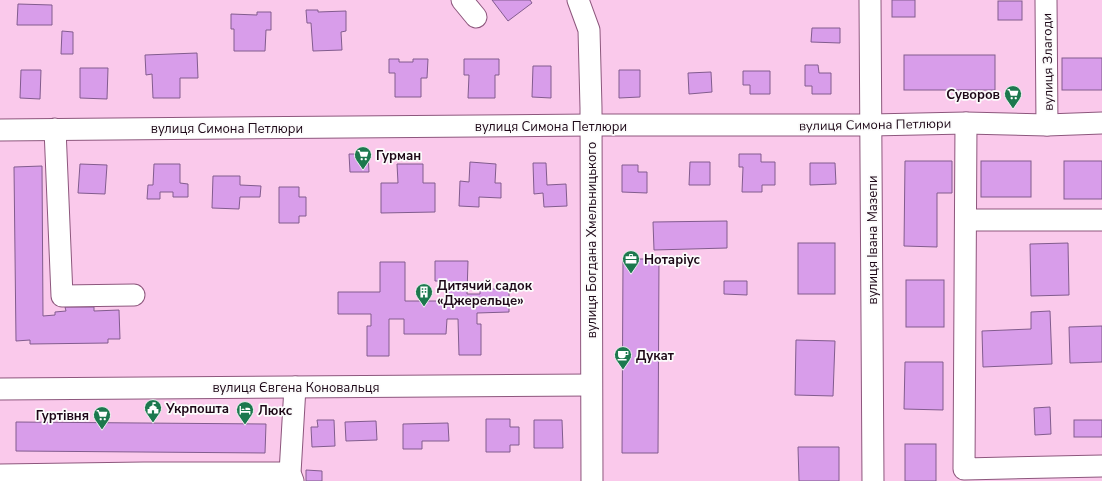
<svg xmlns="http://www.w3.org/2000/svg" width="1102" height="481" viewBox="0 0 1102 481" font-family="'Nunito Sans',sans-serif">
<rect width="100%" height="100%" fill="#fac9eb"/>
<g fill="#d89dea" stroke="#825c8e">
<path d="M492 0H530L532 3 508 21Z"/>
<rect x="892" y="0" width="23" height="17"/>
<rect x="998" y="1" width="24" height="19"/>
<path d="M18 4 52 5V25H17Z"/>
<path d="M306 10H318V12L346 11V31L341 32 342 50 313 51 311 23H307Z"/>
<path d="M257 12H271V30H266L265 51H234V29H231V14L257 15Z"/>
<path d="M812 28H840V43L811 42Z"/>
<path d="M62 31 73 32V54H61Z"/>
<path d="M197 53 198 78H180V98H153L152 74 146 75 145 55Z"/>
<rect x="904" y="55" width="91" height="35"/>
<rect x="1062" y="58" width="40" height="32"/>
<path d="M389 59H399V62H413V59H428L427 78H421V97H395V73H389Z"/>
<path d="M464 59H499V75H495V98H468L469 75H464Z"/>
<path d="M805 65H818L819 73H831V94H812V86H805Z"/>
<path d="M533 66H551V98L532 97Z"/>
<path d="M80 68H108L107 99 80 98Z"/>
<path d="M21 70H41L40 99 20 98Z"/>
<path d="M619 70H640V97L619 98Z"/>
<path d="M743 71H770V94H750V85H743Z"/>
<path d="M711 72 712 92 689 94 688 73Z"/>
<path d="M349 154H368L369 172H350Z"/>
<path d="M739 154H761V162H775V185H762V192H742L743 167H739Z"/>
<path d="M905 161H952V193H937V247L904 246Z"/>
<rect x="981" y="161" width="50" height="36"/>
<rect x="1064" y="161" width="38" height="38"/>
<path d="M470 162 496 164 495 183H501V198L479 197V207L459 206 460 181 469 182Z"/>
<path d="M690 162H710V185H689Z"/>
<path d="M533 163H546L547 185 566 184 567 206 544 207 543 193 534 194Z"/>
<path d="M810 163H835L836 184 810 185Z"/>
<path d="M80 164 107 165 105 194 78 193Z"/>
<path d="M154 164H180V183L188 184V197H173V192H160V199H147L148 185H153Z"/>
<path d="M397 164H423V183H435V212L381 213V183H398Z"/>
<path d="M622 165H638V172H647V193L622 192Z"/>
<path d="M42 166 43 316 55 315V312L66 311 65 307H94V311L119 310 120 339H108V343L30 344V340L16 341 14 167Z"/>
<path d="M213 176H240V185L261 186 260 197H240L239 209 212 208Z"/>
<path d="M279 187H299V197H306V216H299V223H279Z"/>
<path d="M727 221V248L654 250 653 222Z"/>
<rect x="798" y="243" width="37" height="51"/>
<path d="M1068 243 1069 295 1031 296 1030 244Z"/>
<path d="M623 259H659L658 453H622Z"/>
<path d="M435 261H468L467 294H480V289H509V312L477 313V324H481V355H459L458 319H447L446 334H404V319H389V356H367V326H371V314H338V292H380V262H405V301H445V281H435Z"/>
<rect x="906" y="280" width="38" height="47"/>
<path d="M724 281H747V295L724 294Z"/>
<path d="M1050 311 1052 364 983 367 982 331 1031 329V312Z"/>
<path d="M1102 326V362L1070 363 1069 327Z"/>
<path d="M796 340 835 341 833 396 795 395Z"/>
<path d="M905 362H943V410L904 409Z"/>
<path d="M1050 407 1051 434 1035 435 1034 408Z"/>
<path d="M486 419H510V427H519V445H510V452H486Z"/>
<path d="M317 420H334L335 446 312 447 311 427H318Z"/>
<path d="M534 420H562L563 448H534Z"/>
<rect x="1074" y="420" width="28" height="17"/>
<path d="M376 421 377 440 346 441 345 422Z"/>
<path d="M16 422 266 424 265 453 16 451Z"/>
<path d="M448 423 449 441H422V449H403V424Z"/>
<rect x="905" y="444" width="31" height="37"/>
<path d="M798 447H839V481H799Z"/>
<path d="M306 470 322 471V481H306Z"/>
</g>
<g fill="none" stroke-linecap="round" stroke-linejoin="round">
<g stroke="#8d577d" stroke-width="23">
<g id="minor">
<path d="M462 0 476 17"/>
<path d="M578 0 589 30 591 108 592 481"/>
<path d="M870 0 873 481"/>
<path d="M1046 0 1047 125"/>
<path d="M966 123 964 469 1102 466"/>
<path d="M55 129 62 296 134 295"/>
<path d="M0 130 591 125H871L966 123 1047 125 1102 123"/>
<path d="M966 220H1102"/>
<path d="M0 389 591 385"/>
<path d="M0 475 144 473H290"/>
<path d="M293 481 290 473 295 387"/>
</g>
</g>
<use href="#minor" stroke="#fff" stroke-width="21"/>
</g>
<defs>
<g id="supermarket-pin" transform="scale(0.9)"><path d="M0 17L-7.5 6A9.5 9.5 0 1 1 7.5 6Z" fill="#1c784e" stroke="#fbfbfb"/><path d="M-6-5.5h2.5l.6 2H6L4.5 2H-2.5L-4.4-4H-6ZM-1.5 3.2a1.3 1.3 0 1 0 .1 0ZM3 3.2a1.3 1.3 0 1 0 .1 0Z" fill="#fff"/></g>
<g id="office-pin" transform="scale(0.9)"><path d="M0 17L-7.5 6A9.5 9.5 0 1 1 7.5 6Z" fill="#1c784e" stroke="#fbfbfb"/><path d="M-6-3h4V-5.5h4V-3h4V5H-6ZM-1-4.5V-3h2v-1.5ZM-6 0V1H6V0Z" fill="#fff"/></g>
<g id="building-pin" transform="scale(0.9)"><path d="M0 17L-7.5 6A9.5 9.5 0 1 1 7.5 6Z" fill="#1c784e" stroke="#fbfbfb"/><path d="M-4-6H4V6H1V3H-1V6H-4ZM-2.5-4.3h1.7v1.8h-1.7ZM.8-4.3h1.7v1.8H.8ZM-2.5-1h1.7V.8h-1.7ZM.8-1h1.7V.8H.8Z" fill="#fff"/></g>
<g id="cafe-pin" transform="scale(0.9)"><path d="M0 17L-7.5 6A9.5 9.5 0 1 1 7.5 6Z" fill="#1c784e" stroke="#fbfbfb"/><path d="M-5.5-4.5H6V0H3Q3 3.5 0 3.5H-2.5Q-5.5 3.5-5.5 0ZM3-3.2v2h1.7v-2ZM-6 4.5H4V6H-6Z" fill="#fff"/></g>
<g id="civic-pin" transform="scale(0.9)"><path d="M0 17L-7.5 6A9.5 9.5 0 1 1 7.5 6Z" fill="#1c784e" stroke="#fbfbfb"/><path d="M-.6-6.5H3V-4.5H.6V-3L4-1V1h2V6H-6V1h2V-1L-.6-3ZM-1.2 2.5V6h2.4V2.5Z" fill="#fff"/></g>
<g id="hotel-pin" transform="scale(0.9)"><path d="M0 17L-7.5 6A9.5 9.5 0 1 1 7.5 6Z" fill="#1c784e" stroke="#fbfbfb"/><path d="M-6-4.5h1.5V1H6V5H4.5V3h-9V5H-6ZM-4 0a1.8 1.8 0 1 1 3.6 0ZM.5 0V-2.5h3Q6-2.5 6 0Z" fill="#fff"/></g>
</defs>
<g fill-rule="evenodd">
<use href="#supermarket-pin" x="1013" y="94"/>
<use href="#supermarket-pin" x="363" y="155"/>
<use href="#office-pin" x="631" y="259"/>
<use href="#building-pin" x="424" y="292"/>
<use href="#cafe-pin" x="623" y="355"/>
<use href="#civic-pin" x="153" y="408"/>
<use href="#hotel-pin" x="245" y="410"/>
<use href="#supermarket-pin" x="102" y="415"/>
</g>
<g text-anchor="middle" stroke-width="3.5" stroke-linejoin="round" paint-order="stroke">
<g font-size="13" fill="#1d0817" stroke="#fbfbfb">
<text transform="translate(1047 62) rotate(-91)" y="5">вулиця Злагоди</text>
<text transform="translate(875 124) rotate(-1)" y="5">вулиця Симона Петлюри</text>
<text x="551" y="131">вулиця Симона Петлюри</text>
<text x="227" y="133">вулиця Симона Петлюри</text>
<text transform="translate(591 240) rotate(-90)" y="5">вулиця Богдана Хмельницького</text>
<text transform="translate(872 240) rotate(-90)" y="5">вулиця Івана Мазепи</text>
<text x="296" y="392">вулиця Євгена Коновальця</text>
</g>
<g font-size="13" font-weight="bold" fill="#1d0817" stroke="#fbfbfb" text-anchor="start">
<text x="1000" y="99" text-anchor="end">Суворов</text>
<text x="376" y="160">Гурман</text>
<text x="644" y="264">Нотаріус</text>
<text x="437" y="290">Дитячий садок<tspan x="437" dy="15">«Джерельце»</tspan></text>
<text x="636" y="360">Дукат</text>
<text x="166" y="413">Укрпошта</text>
<text x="258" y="415">Люкс</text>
<text x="89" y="420" text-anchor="end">Гуртівня</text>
</g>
</g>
</svg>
